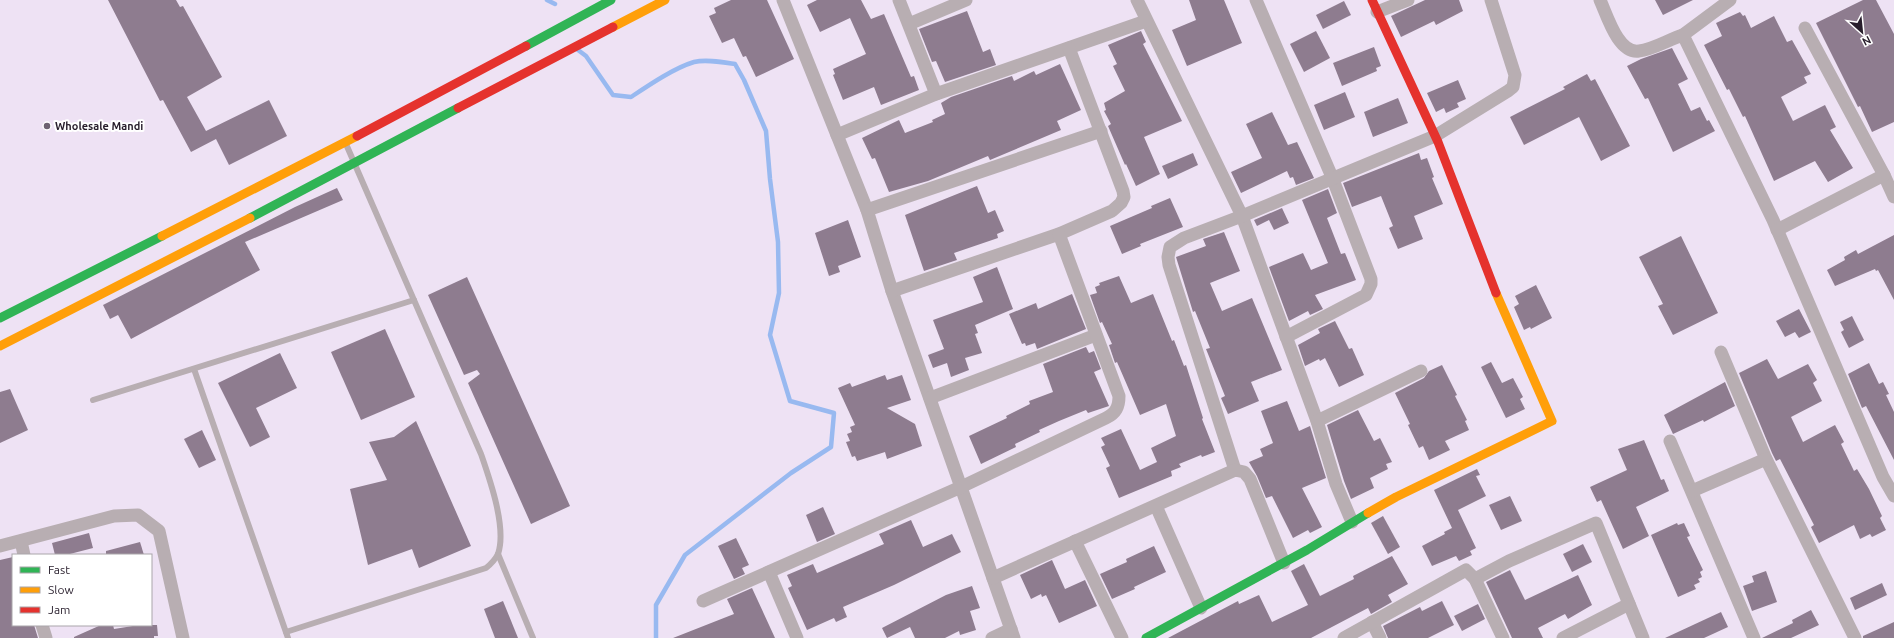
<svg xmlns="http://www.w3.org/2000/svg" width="1894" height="638" viewBox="0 0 1894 638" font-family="Ubuntu,sans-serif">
<rect width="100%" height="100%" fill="#eee2f4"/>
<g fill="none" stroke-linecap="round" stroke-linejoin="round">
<g stroke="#98b9f0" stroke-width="4.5">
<path d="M547 0 555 4"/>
<path d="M578 50 586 56 613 95 631 97C649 85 674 68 694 62 706 59 722 62 735 64L744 80 766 131 770 179 778 242 779 293 770 335 790 401 834 413 831 447 791 473 685 555 656 605V638"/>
</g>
</g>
<g fill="#8e7c8f">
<path d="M108 0H176L180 7 183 6 222 77 187 97 206 131 269 100 287 136 229 165 216 139 191 152 163 100 160 101Z"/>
<path d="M731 0H767L794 59 756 77 746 56 743 57 734 38 722 43 709 16 716 13 714 8Z"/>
<path d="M817 0H861L871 19 884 14 911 77 914 76 919 90 881 105 874 87 843 100 833 75 835 74 833 69 866 54 850 18 820 32 807 5Z"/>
<path d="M1189 0H1224L1242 43 1187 66 1172 30 1196 20Z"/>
<path d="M1425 0H1459L1463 11 1436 25 1434 21 1401 37 1391 16Z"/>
<path d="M1655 0H1693L1663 15Z"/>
<path d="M1863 0H1876L1894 34V122L1872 132 1860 106 1858 107 1816 23Z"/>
<path d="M1344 1 1351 15 1323 29 1316 15Z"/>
<path d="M967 11 983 52 990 49 996 65 945 82 936 61 932 62 919 29Z"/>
<path d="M1740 12 1743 16 1745 15 1751 28 1774 16 1787 42 1792 40 1811 74 1804 77 1807 83 1781 97 1793 121 1825 105 1836 127 1830 130 1853 168 1828 182 1815 161 1774 181 1745 116 1743 117 1729 89 1727 90 1704 45 1722 36 1716 23Z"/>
<path d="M1141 31 1146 42 1143 44 1182 121 1144 137 1160 174 1136 186 1126 164 1125 165 1108 126 1111 124 1104 111 1106 110 1104 103 1125 91 1113 66 1117 64 1108 45Z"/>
<path d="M1316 31 1330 58 1304 72 1290 44Z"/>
<path d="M1374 47 1381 66 1376 68 1377 71 1342 86 1333 63Z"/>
<path d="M1672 48 1688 79 1678 84 1691 111 1700 107 1707 121 1709 120 1715 131 1673 152 1648 98 1645 99 1627 66 1641 59Z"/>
<path d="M1060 64 1081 110 1057 121 1061 130 990 160 988 156 928 181 889 192 875 158 872 159 862 138 899 120 905 133 933 122 932 120 945 114 941 103 951 97 1012 76 1014 81 1034 71 1036 75Z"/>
<path d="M1587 74 1591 81 1595 79 1630 146 1601 161 1579 117 1524 145 1510 117 1565 89 1563 87Z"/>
<path d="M1458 80 1466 99 1457 103 1459 107 1446 113 1444 108 1436 112 1427 93Z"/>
<path d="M1345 92 1355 117 1324 130 1314 105Z"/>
<path d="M1398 98 1408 123 1373 137 1364 112Z"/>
<path d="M1272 112 1288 145 1297 142 1314 178 1296 185 1293 177 1290 178 1287 171 1241 193 1231 172 1262 158 1246 124Z"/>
<path d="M1193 153 1198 165 1168 179 1162 166Z"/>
<path d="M1419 153 1421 160 1427 158 1434 177 1432 178 1443 204 1414 216 1423 239 1398 249 1389 228 1393 226 1381 196 1352 207 1343 183Z"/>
<path d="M977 186 988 213 995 210 1004 231 997 234 998 238 954 253 957 260 924 271 905 215Z"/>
<path d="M337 188 343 200 245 242 260 270 131 339 118 315 110 319 103 305 295 207Z"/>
<path d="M1328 189 1337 213 1327 218 1341 254 1345 253 1356 280 1315 295 1323 309 1310 315 1308 311 1289 321 1269 267 1303 253 1311 270 1328 263 1302 200Z"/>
<path d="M1170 198 1183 227 1140 244 1141 246 1122 254 1110 226 1152 208 1151 206Z"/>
<path d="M1282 208 1289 223 1274 230 1269 220 1257 226 1254 220Z"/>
<path d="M848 220 861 257 838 266 840 272 829 276 815 233Z"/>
<path d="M1224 232 1240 271 1210 283 1222 311 1252 298 1282 370 1251 382 1259 401 1228 414 1221 398 1225 396 1206 349 1210 348 1195 311 1193 312 1176 257 1206 246 1203 239Z"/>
<path d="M1894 235V300L1878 270 1876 271 1875 269 1835 286 1827 270 1845 260 1844 257 1856 250 1858 254Z"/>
<path d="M1681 236 1718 313 1673 335 1658 306 1663 304 1639 257Z"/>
<path d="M997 267 1013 309 975 325 978 333 975 334 982 353 965 358 969 370 951 377 947 363 933 368 928 355 944 349 933 320 983 302 973 277Z"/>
<path d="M1119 276 1131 303 1153 294 1172 341 1174 340 1184 366 1186 365 1203 418 1202 419 1215 452 1202 457 1201 455 1179 464 1181 467 1171 471 1172 476 1119 498 1106 468 1110 466 1101 447 1105 445 1101 438 1121 429 1140 470 1157 462 1151 448 1176 436 1166 404 1140 415 1117 362 1115 363 1109 345 1112 344 1102 322 1100 323 1090 295 1097 293 1095 287 1100 285 1099 283Z"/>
<path d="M467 277 570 506 531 524 468 383 480 374 477 370 464 375 428 295Z"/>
<path d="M1536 285 1552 318 1531 329 1530 327 1524 330 1514 307 1519 304 1515 296Z"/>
<path d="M1072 294 1086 329 1037 349 1035 343 1026 346 1025 343 1022 344 1009 314 1036 303 1038 309Z"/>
<path d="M1799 309 1811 332 1799 338 1795 332 1785 337 1776 321Z"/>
<path d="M1852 316 1864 340 1849 348 1841 332 1844 330 1840 322Z"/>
<path d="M1335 321 1349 349 1352 348 1364 375 1339 387 1325 358 1320 361 1319 359 1305 366 1298 345 1320 333 1318 329Z"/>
<path d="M385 329 415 397 361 420 331 352Z"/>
<path d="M1086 347 1089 353 1094 351 1101 369 1094 372 1109 406 1088 413 1086 410 1059 421 1039 430 1040 432 1015 444 1016 447 981 464 969 436 1007 418 1006 416 1030 404 1029 401 1053 392 1043 364Z"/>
<path d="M280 353 297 388 256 408 270 437 250 447 218 383Z"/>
<path d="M1767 359 1778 379 1808 364 1817 380 1813 383 1822 401 1791 417 1803 442 1835 425 1844 442 1841 444 1854 471 1857 469 1869 489 1882 516 1880 518 1886 530 1872 537 1870 534 1860 539 1854 525 1819 543 1811 527 1814 525 1798 494 1780 459 1776 461 1772 453 1739 373Z"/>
<path d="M1491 362 1502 383 1513 378 1523 397 1520 399 1525 409 1506 418 1481 367Z"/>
<path d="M1869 363 1879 384 1883 382 1889 394 1886 395 1894 412V460L1866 406 1862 408 1848 374Z"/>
<path d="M1442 365 1457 395 1455 396 1467 420 1465 421 1469 430 1445 441 1450 450 1429 460 1423 446 1419 448 1408 425 1410 424 1395 393 1424 378 1429 371Z"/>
<path d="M885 375 887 380 902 375 911 400 887 408 915 424 922 446 887 459 885 452 857 461 855 456 852 457 846 442 850 441 847 434 852 432 850 427 855 425 838 388 850 383 852 387Z"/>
<path d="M1725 382 1735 406 1704 422 1703 420 1673 434 1664 415Z"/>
<path d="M10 389 28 430 0 443V392Z"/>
<path d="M1287 401 1299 431 1310 426 1326 478 1302 488 1322 527 1310 533 1308 530 1293 538 1272 496 1266 498 1257 476 1249 462 1263 456 1260 449 1273 443 1261 411Z"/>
<path d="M1358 410 1374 441 1380 438 1392 462 1386 464 1388 469 1370 478 1374 488 1351 499 1344 481 1327 425Z"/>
<path d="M416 421 471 546 419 568 412 549 368 565 350 489 387 480 369 442 394 437Z"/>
<path d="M202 430 216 460 199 468 184 439Z"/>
<path d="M1644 440 1661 480 1664 479 1669 491 1636 507 1649 536 1623 549 1601 500 1597 502 1590 487 1627 470 1618 449Z"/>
<path d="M1477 469 1480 475 1476 476 1486 496 1458 510 1476 548 1470 551 1472 555 1459 561 1456 556 1432 566 1422 546 1445 534 1444 532 1452 528 1434 490Z"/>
<path d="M1510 496 1522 521 1501 530 1489 505Z"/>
<path d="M823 507 835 534 817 542 806 515Z"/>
<path d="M1383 516 1400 547 1388 554 1371 523Z"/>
<path d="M911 520 923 547 952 534 961 552 894 585 843 607 847 617 836 622 834 618 807 630 788 588 792 586 787 575 813 564 817 573 861 554 884 544 879 534Z"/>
<path d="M1677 523 1678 525 1684 523 1690 536 1687 537 1703 570 1700 572 1702 577 1698 579 1700 582 1694 585 1696 589 1678 597 1651 535Z"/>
<path d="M89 533 93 548 66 555H55L52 543Z"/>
<path d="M736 538 749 565 742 568 745 574 734 579 718 546Z"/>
<path d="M140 542 144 555H106V551Z"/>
<path d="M1583 544 1592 562 1572 572 1563 554Z"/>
<path d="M1154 546 1166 572 1134 587 1135 589 1112 599 1100 574 1127 562 1126 559Z"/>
<path d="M1392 556 1408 584 1388 595 1392 602 1371 614 1368 608 1311 638H1168L1238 601 1239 604 1259 595 1272 622 1308 605 1291 571 1304 564 1320 596 1354 579 1353 576Z"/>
<path d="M13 557V625H34L38 638H0V560Z"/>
<path d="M1052 560 1065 589 1085 580 1097 606 1059 623 1046 595 1042 597 1041 594 1031 599 1020 575Z"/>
<path d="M1510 570 1525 600 1578 575 1592 605 1568 619 1565 614 1538 628 1543 638H1512L1486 582Z"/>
<path d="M1766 571 1777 602 1752 611 1743 586 1754 582 1752 576Z"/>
<path d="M1882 583 1887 595 1855 610 1850 598Z"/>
<path d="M972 586 980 608 970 611 976 630 960 635 959 631 945 638H915L910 627 887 638 882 628 946 595Z"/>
<path d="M752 588 775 638H673L734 614 727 599Z"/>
<path d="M503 601 518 638H495L484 609Z"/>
<path d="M1442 601 1454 625 1428 638H1388L1383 626 1420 607 1422 611Z"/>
<path d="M1478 604 1485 619 1462 631 1454 616Z"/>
<path d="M1811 610 1819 625 1791 638H1762L1793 623 1792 620Z"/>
<path d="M1721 612 1728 627 1704 638H1665Z"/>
<path d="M1894 622V638H1863V636Z"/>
<path d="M101 625H113L114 629 139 625H157L158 636H154V638H74V637Z"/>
</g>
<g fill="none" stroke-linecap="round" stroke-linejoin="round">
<g stroke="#b8aeb2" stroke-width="6">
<path d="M194 369 288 638"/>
<path d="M93 400 414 300"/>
<path d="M498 554 533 638"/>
<path d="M286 632 486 568C491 564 495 560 498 554 507 528 490 480 481 454L346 144"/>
</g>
<g stroke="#b8aeb2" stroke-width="13">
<path d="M783 0 867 210 892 291 1014 638"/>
<path d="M899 0 936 94"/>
<path d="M1137 0 1242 216 1317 421 1336 484 1352 522"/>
<path d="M1256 0 1332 177 1371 279V284L1366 295 1286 337"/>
<path d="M1600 0C1607 15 1618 54 1639 51 1652 50 1670 39 1683 35"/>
<path d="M1730 0 1683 35 1773 220 1883 477 1894 496"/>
<path d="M1377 12 1408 0"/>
<path d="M909 24 966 0"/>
<path d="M1805 28 1884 175 1894 197"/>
<path d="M837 135 936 94 1146 21"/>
<path d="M867 210 1101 131"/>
<path d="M1777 230 1884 175"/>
<path d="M892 291 1059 234 1112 211 1121 203 1124 197 1123 191 1069 48"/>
<path d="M1721 352 1766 459 1855 638"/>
<path d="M930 398 1096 335"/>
<path d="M1317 421 1421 371"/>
<path d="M1670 441 1754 638"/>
<path d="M1235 470 1169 265 1168 257 1170 247 1184 238 1242 216 1435 136 1508 91 1513 87 1515 75 1491 0"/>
<path d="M1692 491 1766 459"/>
<path d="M1156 506 1201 608"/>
<path d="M21 541 24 555"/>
<path d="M1075 541 1122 638"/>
<path d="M0 546 114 516 138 515 159 531 183 638"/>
<path d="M769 572 797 638"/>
<path d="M993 578 1235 470 1244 472 1250 479 1284 563"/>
<path d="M1475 579 1509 561 1596 523 1643 638"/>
<path d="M703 601 961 487 1106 418C1116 413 1119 407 1119 396L1059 234"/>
<path d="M1372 622 1380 638"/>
<path d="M42 625 46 638"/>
<path d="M992 638 1011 629"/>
<path d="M1344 638 1466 570 1475 579 1503 638"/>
<path d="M1563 638 1629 604"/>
</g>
<g stroke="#30b455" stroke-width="9">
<path d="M526 46 611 0"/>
<path d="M250 218 458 108"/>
<path d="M0 318 162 236"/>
<path d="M1146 638 1307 550 1368 513"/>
</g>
<g stroke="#ff9f0a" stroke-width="9">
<path d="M613 27 665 0"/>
<path d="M162 236 357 136"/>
<path d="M0 346 250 218"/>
<path d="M1368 513 1396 497 1552 421 1496 293"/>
</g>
<g stroke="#e5322d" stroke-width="9">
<path d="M1372 0 1438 142 1496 293"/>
<path d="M458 108 613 27"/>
<path d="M357 136 526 46"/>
</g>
</g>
<circle fill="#6d6271" stroke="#fff" stroke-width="1.5" cx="47" cy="126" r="4"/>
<g text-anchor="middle" stroke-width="4" stroke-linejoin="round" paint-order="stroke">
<g font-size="11" font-weight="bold" fill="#271d2b" stroke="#fff" text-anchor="start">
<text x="55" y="130">Wholesale Mandi</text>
</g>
</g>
<rect x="12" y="554" width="140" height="72" fill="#ffffff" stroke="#a9a5aa"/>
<rect x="20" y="567" width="20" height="6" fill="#30b455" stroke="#a9a5aa"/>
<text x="48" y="574" font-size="12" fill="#271d2b">Fast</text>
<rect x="20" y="587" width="20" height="6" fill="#ff9f0a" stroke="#a9a5aa"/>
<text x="48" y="594" font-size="12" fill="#271d2b">Slow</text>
<rect x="20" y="607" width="20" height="6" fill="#e5322d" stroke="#a9a5aa"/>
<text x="48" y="614" font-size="12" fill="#271d2b">Jam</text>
<g transform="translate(1862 32) rotate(153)" stroke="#ffffff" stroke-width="3" paint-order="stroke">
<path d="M0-3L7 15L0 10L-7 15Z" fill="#271d2b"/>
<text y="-6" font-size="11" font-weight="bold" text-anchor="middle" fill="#271d2b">N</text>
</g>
</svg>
